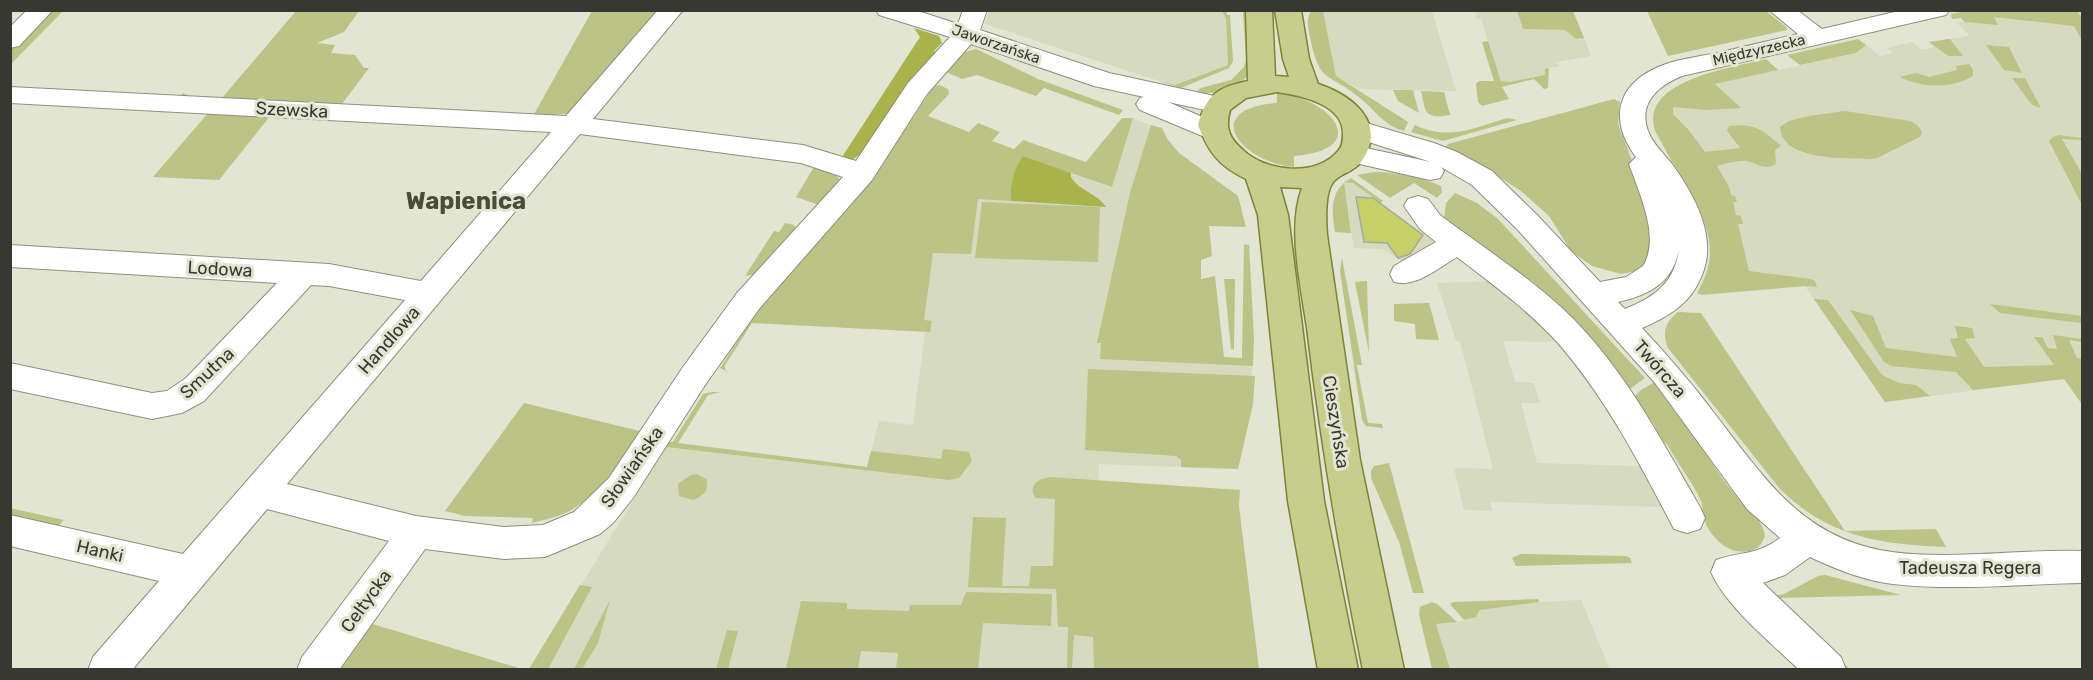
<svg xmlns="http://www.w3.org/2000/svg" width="2093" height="680" viewBox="0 0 2093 680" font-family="Rubik,sans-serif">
<rect width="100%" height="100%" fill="#e2e5d1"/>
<g fill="#d6dabf">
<path d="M2012 10 2082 11V404L2064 379 1885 402 1805 286 1750 291 1715 167 1688 129 1673 114V102L1715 84 1856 53 1866 45 1880 56 1893 53 1887 48 1912 42 1922 50 1934 47 1929 42 1970 36 1956 22H1964L1961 18Z"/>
<path d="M990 11H1222L1226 19 1228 65 1175 85 1159 81 985 24Z"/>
<path d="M1323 11H1432L1456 91 1359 89 1336 76Z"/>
<path d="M1475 11H1517L1523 29 1565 30 1576 39 1584 38 1591 56 1556 62 1559 66 1546 69 1545 75 1510 82 1501 81 1481 19H1477Z"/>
<path d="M1133 118 1157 128 1190 220 1215 364 1253 366 1236 469 1099 464 1098 492 1112 669 529 670 669 442 867 467 879 421 913 425 925 332 752 323 871 189 916 119 1111 187Z"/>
<path d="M1344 182 1353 183 1434 242 1402 261 1382 249 1354 248Z"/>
<path d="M1493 281 1519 300 1554 342 1503 341 1515 382 1534 383 1540 403H1521L1537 463 1640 466 1663 507 1490 502 1492 511 1464 510 1454 468 1493 469 1460 341H1456L1437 283Z"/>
<path d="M1581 600 1610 669H1450L1436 624 1457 622 1476 617 1480 610 1539 602Z"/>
</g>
<g fill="#bbc386">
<path d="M1972 10 2077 11 2082 18V40L2074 26 1994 17 1998 25 1965 22 1961 18 1952 19 1951 14Z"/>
<path d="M44 11H63L11 64V45Z"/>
<path d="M296 11H359L344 32 317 43 335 45 331 53 355 55 364 68H369L339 108 180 97 183 93 189 96 222 98Z"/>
<path d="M592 11H664L572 114H558L553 119 533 116Z"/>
<path d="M1222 11H1227V15H1230L1233 61 1229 68 1181 88 1159 81 1175 85 1228 65 1226 19Z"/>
<path d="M1243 11H1249C1250 26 1254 53 1251 68 1246 89 1211 94 1194 94L1201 88 1231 80 1244 67 1246 59Z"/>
<path d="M1311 11H1323L1336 76 1408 122 1404 131C1383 125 1376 111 1360 98 1328 71 1320 86 1310 37 1308 27 1306 20 1311 11Z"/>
<path d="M1517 11H1573L1584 38 1576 39 1565 30 1523 29Z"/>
<path d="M1647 11H1766L1786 27 1787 30 1668 56Z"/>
<path d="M1858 39 1866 45 1856 53 1800 65 1787 55Z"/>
<path d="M1950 39 1963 56H1948L1929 42Z"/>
<path d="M1488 41 1501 81 1510 82 1545 75V69L1549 68 1548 88 1544 89 1534 79 1502 87 1509 99 1482 106 1478 102 1476 84 1479 81H1494L1482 42Z"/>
<path d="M1986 45 2009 47 2022 73 2004 70Z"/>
<path d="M976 49 1038 79 1123 110 1119 115 1044 88 1036 96 977 75 962 79 946 72 965 52Z"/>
<path d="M1766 59 1778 70 1715 84 1741 108 1706 110 1673 107V114L1688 129 1705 152 1740 148 1727 131 1729 126C1755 123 1763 130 1781 146L1775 150 1776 164C1764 171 1759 164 1747 161 1739 160 1724 164 1717 166L1729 187 1731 195 1735 196 1737 202H1733L1736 215 1741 216 1743 224H1738L1749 271 1810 279 1815 281 1817 287 1805 286 1701 295 1697 293C1722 251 1707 223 1685 184 1675 167 1665 149 1655 131 1639 80 1732 68 1766 59Z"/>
<path d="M1969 64 1973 70V76C1951 89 1922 88 1900 77L1916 73 1929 77 1957 70 1956 66Z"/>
<path d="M2012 78H2025L2041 108 2032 105Z"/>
<path d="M939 85 948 89 949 94 928 116 969 132 978 123 1000 132 992 141 1014 149 1023 140 1086 162 1122 118H1133L1112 187 1024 157C1013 172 1010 183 1011 201L978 199 971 254 933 253 924 320 932 321 930 332 752 323 725 365V370L732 374 720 368 751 320 771 293 848 209 874 177 934 86Z"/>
<path d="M1393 90H1413L1419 113 1398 101Z"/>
<path d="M1421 91 1444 92 1450 115C1422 120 1426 110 1421 91Z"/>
<path d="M1277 93C1334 99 1372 150 1294 156V167C1237 161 1201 108 1277 103Z"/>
<path d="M1614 99 1620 102 1618 124 1649 205 1655 245 1641 270 1621 274 1592 266 1571 251 1549 216 1521 191 1485 168 1445 148 1448 144Z"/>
<path d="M1845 111 1910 121 1917 125 1922 132 1920 137 1877 158 1869 159C1846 158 1781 161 1780 127L1789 121 1809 116Z"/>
<path d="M209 112 271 115 219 180 153 177Z"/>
<path d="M1507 118 1517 120 1443 141 1411 132 1415 125C1447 141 1475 128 1507 118Z"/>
<path d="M1151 125 1162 128 1168 140 1179 153 1238 196 1246 227 1209 226 1212 256 1201 260V279L1215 276 1224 357 1242 358 1244 244 1249 245 1254 338 1253 366 1100 359 1101 343H1097L1130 193Z"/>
<path d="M2059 135 2082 138V140L2062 139 2082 174V205L2049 141 2053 137Z"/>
<path d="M814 167C824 170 839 171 840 183L822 206 796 197Z"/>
<path d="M1374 172C1397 172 1420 177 1441 186L1442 192 1437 198 1414 183 1390 198 1357 175Z"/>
<path d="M1351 178 1383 201 1381 203 1353 183 1344 182 1351 233 1335 232C1332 210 1329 191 1351 178Z"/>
<path d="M1455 193 1477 203 1498 219 1645 378 1630 389 1616 368 1570 316 1532 281 1444 220 1446 203Z"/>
<path d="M982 202 1100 207 1098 262 975 258Z"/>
<path d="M785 223 794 225 797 232 757 274 745 276 774 231 779 232Z"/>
<path d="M1342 258 1362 365H1355L1357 366 1368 423 1382 424 1383 428 1366 426 1362 420 1340 271Z"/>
<path d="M1224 279H1235L1234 350 1231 349Z"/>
<path d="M1367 281 1369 353 1355 282Z"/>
<path d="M1814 299 1828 300 1882 375 1899 383 1916 385 1930 396 1885 402Z"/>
<path d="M1429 303 1439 340 1416 339 1415 324 1394 321V304Z"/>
<path d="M1990 304 2082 316V323L2000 313Z"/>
<path d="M1850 310 1873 316 1886 348 1957 357 1950 339 1958 338 1955 326 1972 328 1975 338 1965 339 1984 367 2054 365 2034 337H2042L2048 348 2057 349 2053 335 2082 339V342L2069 340 2077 358 2082 359V404L2064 379 1973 390 1956 372 1891 366 1884 362Z"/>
<path d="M1678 312 1701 313 1845 531 1936 529 1946 547C1880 544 1830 538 1780 489L1668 348C1662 333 1665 322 1678 312Z"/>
<path d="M1088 369 1255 376 1253 404 1238 469 1181 467V460L1176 456 1085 450Z"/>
<path d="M1653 383H1660C1689 419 1707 463 1738 498 1749 510 1761 518 1765 535 1763 543 1758 549 1750 551 1729 556 1710 537 1704 519 1702 513 1703 506 1701 501 1692 481 1677 463 1667 444L1659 440 1655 426 1634 397 1641 390Z"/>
<path d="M712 392H721L708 395 678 443 867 467 871 451 941 459 943 449 969 452 972 461 959 478 949 480 667 447 669 442H673L703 394Z"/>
<path d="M524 403 644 432C623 459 601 491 573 509 560 517 546 519 532 523L533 518 465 516 445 511Z"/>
<path d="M1389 463 1424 593H1413L1399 542 1371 478V471L1374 466Z"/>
<path d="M697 474 706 479C710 490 703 496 693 500L679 496 678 484 691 475Z"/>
<path d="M1050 477 1240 490 1239 506 1259 669H1094L1093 637 1074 635 1072 669H1067L1068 627H1058L1056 589 968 587 973 517 1006 518 1002 586H1029L1031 566H1053L1055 499 1036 498C1027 486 1038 479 1050 477Z"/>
<path d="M10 508 64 520 54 530 11 519Z"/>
<path d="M1521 554 1626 556 1630 558 1632 563 1516 566 1512 558Z"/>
<path d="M1825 575 1901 595 1775 598 1851 670 1840 669 1776 608 1770 597 1784 594 1818 576Z"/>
<path d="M580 585 592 587 548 669H529Z"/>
<path d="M966 592 1052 594 1051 626 983 623 978 669H896L898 653 861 651 858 669H786L801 601 847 603V609L909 611 910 605H961Z"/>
<path d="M1538 599 1539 602 1480 610 1476 617 1464 620 1450 604 1453 602Z"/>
<path d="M610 600 598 643 582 669H574Z"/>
<path d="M1432 602 1437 604 1457 622 1436 624 1450 669H1432L1419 614 1420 607Z"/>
<path d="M366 622 522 669 332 670Z"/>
<path d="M727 630 738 631 728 669H716Z"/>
</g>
<g fill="#a9b34b">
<path d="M914 28 939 36 942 43 934 51 938 54 867 150 853 159 840 160 920 37Z"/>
<path d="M1023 156 1071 173V177C1079 191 1097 193 1106 207L1011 201C1010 183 1013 172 1023 156Z"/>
</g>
<path fill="#c5d069" stroke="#a7aa98" stroke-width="1.5" d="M1356 197 1373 198 1423 235 1410 254 1398 258 1387 243 1364 242Z"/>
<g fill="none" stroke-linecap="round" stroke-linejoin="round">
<g stroke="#8d907e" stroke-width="2">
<g id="minor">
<path d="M27 10H53L19 46 10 48V27Z"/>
<path d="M658 10H683L593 119 803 145 856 161 908 83 950 37 879 15 876 10H915L958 24 963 10H987L980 30 1109 73 1228 99 1232 105 1228 111 1219 113 1168 102 1221 125 1225 131 1221 137 1212 140 1140 110 1136 104 1140 98 1144 97 1094 86 971 44 927 94 872 180 759 309 705 385 633 498 614 522 600 534 545 557 504 559 425 549 339 670H297L302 657 389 541 267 509 132 670H88L93 657 159 581 10 546V515L183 554 405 300 329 286 311 285 204 401 182 413 152 419 10 389V363L152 393 167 391 186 378 277 283 10 267V245L329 264 421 281 551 132 10 103V87L566 116ZM580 134 801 163 843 177 737 293 683 367 609 478 574 512 543 525 504 527 416 516 287 484Z"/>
<path d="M1769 10H1797L1822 29 1903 10H1949L1946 15 1937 17 1682 76C1658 86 1638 103 1648 131 1653 144 1664 154 1672 164 1694 195 1718 236 1702 275 1691 303 1670 316 1642 328 1669 357 1694 386 1718 418 1767 482 1805 540 1892 552 1951 560 2022 549 2082 551V583C2022 584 1952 591 1893 584 1866 581 1835 569 1810 557L1785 575 1763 583 1841 657 1846 670H1799C1771 642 1727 608 1711 572L1716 560C1741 551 1756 556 1780 538L1747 509 1655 383 1518 230 1472 185 1441 167 1444 171 1440 178 1430 180 1342 160 1338 154 1342 148 1352 145 1431 162 1347 135 1343 129 1347 123 1356 120 1434 143 1457 152 1492 171 1538 216 1600 282 1626 277 1643 266C1661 237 1639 193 1629 164L1636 157C1611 124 1614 88 1654 69 1674 59 1699 57 1721 52 1747 46 1772 40 1798 34ZM1679 249C1675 282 1655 297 1625 309L1618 302C1649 295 1673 283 1679 249Z"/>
<path d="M1418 196 1428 199 1440 215C1481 246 1525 274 1563 309 1622 364 1660 438 1700 507L1705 518 1700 529 1687 533 1674 529C1640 464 1606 398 1558 343 1528 310 1492 284 1457 257 1438 268 1416 288 1394 282L1390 274 1394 266 1436 242 1420 229 1404 206 1408 199Z"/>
</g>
</g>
<g stroke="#7d8338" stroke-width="3">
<path id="major" d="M1246 10H1272L1275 76 1289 77 1283 59 1275 10H1301L1309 59 1318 84C1352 95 1389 124 1361 162 1353 172 1342 173 1335 180 1324 190 1326 222 1327 235L1360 460 1404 670H1363C1340 556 1321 443 1307 328 1301 286 1287 228 1302 188L1280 187 1288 215 1324 501 1358 670H1318L1288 501 1258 215 1246 179C1219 166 1209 153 1198 125 1206 95 1218 87 1248 81ZM1277 92C1299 95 1343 104 1343 133 1343 139 1343 145 1339 150 1317 178 1266 172 1243 150 1229 138 1225 128 1230 110L1246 98Z"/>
</g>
<use href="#minor" fill="#fff" fill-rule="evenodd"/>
<use href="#major" fill="#c7cd8a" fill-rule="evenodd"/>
</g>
<g text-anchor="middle" stroke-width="6" stroke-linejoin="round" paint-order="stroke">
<g font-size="15" fill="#373831" stroke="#e2e5d1">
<text transform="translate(996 44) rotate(19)" y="5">Jaworzańska</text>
<text transform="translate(1759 50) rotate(-13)" y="5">Międzyrzecka</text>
</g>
<g font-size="18" fill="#373831" stroke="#e2e5d1">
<text transform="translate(292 110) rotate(3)" y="6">Szewska</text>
<text transform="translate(220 269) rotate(3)" y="6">Lodowa</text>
<text transform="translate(389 340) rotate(-49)" y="6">Handlowa</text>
<text transform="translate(1660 369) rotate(49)" y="6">Twórcza</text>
<text transform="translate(207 373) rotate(-43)" y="6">Smutna</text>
<text transform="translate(1336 422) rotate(81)" y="6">Cieszyńska</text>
<text transform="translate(632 467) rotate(-55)" y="6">Słowiańska</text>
<text transform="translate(100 551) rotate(13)" y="6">Hanki</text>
<text x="1970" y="574">Tadeusza Regera</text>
<text transform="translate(366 601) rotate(-54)" y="6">Celtycka</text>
</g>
<g font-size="24" font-weight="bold" fill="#4a4c3c" stroke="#e2e5d1">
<text x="466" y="209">Wapienica</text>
</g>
</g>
<rect width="2093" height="680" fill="none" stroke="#373831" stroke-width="24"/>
</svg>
